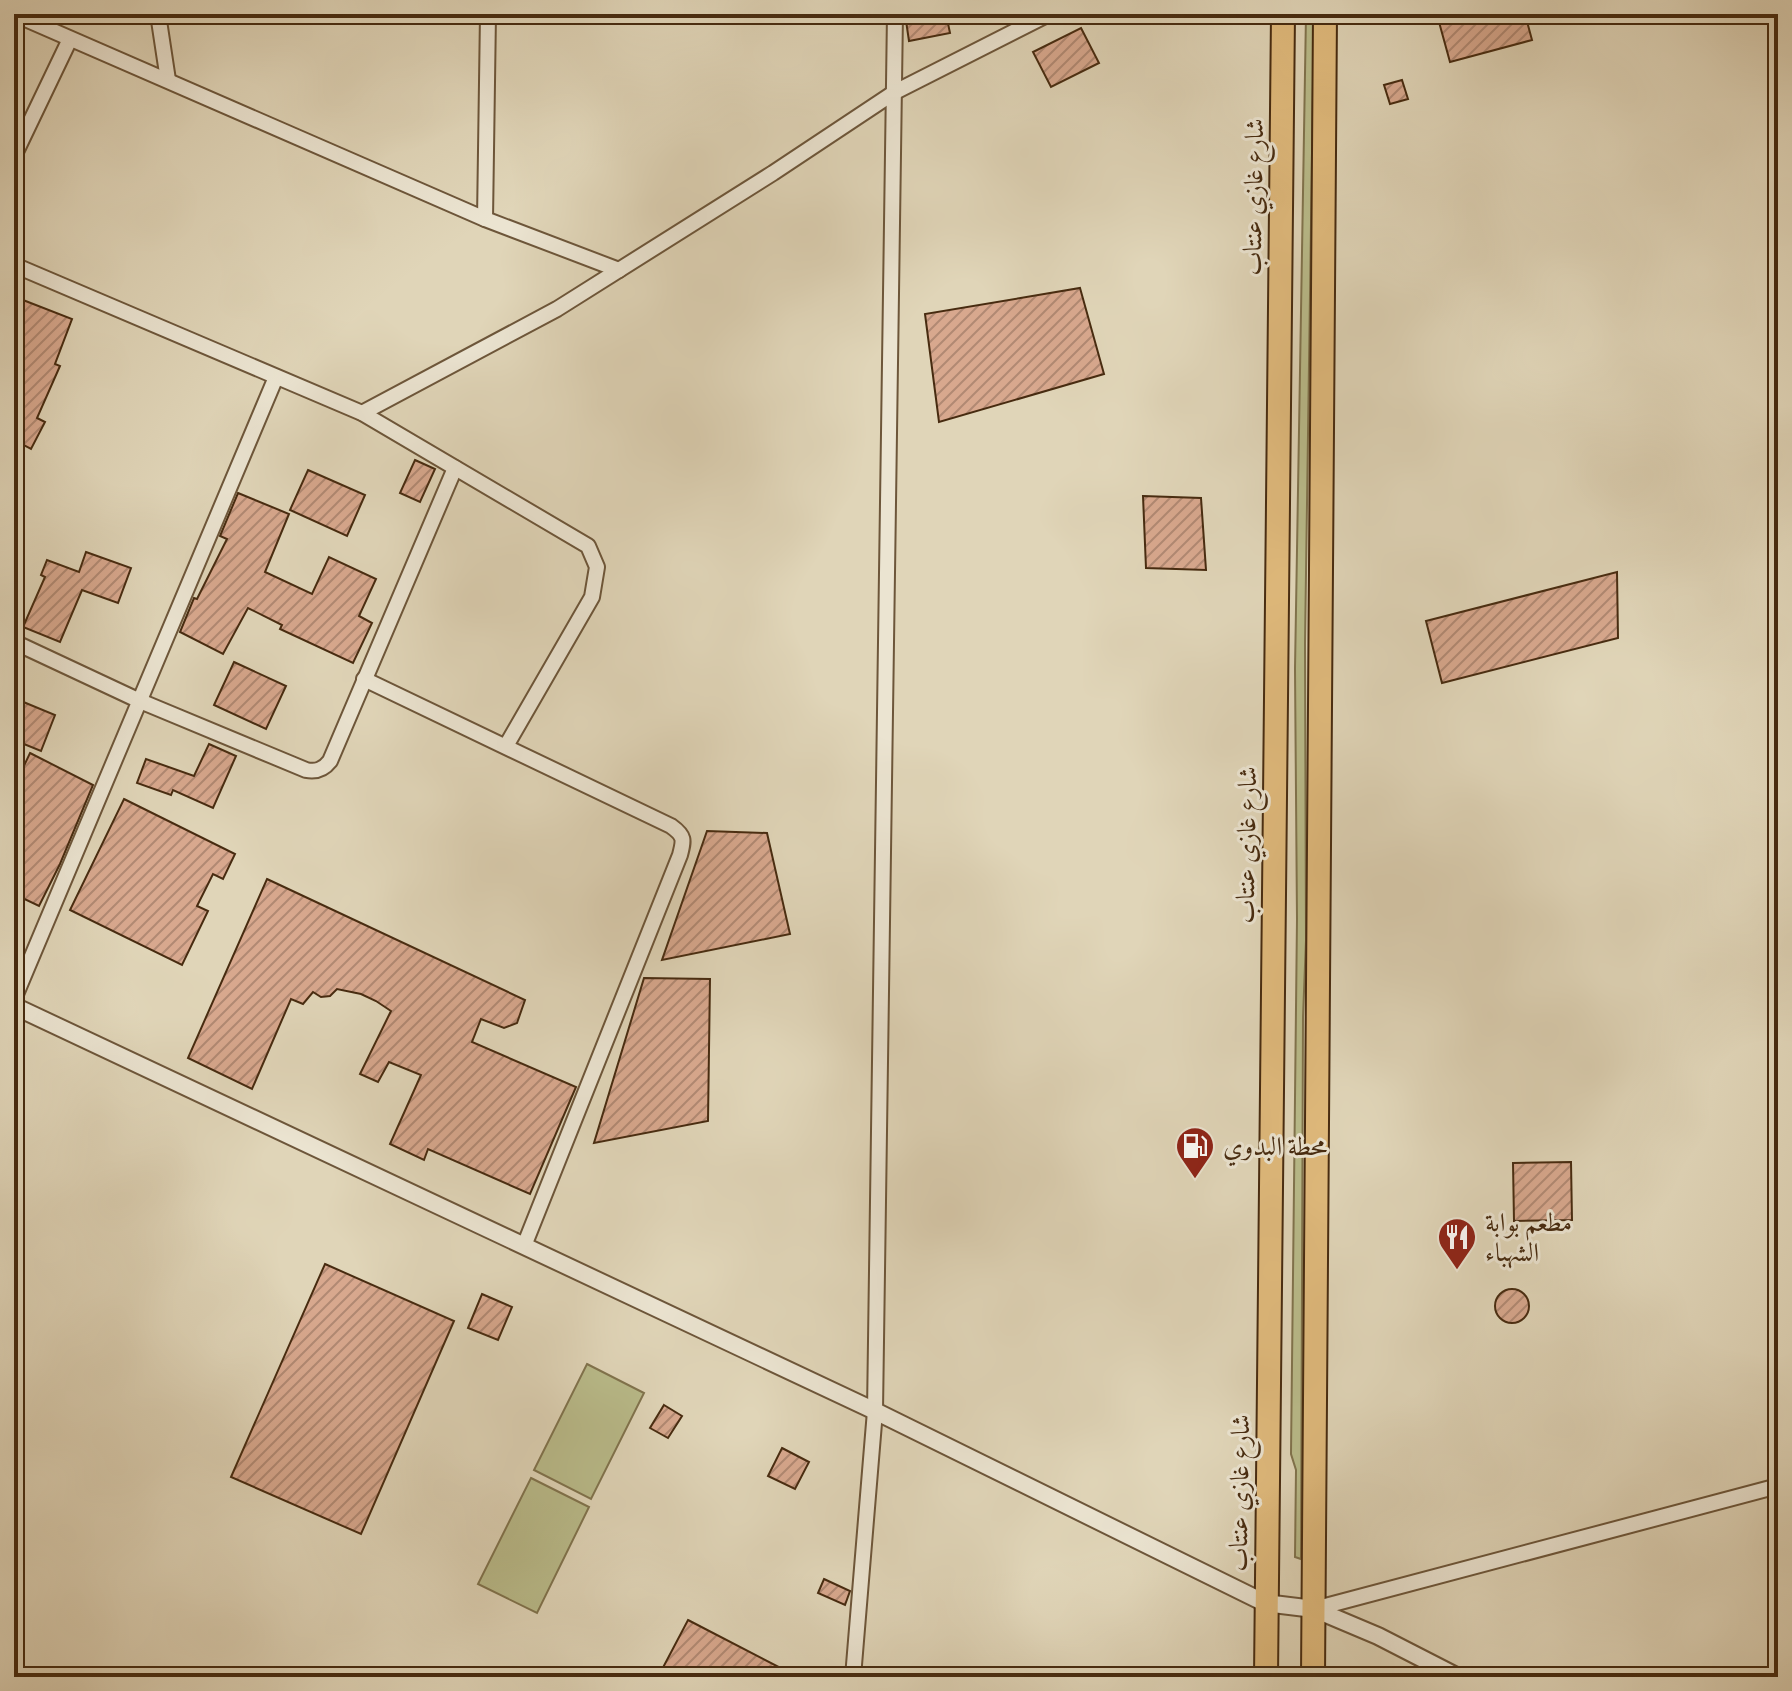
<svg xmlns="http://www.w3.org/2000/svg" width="1792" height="1691" viewBox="0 0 1792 1691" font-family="'Libre Bodoni',Amiri,serif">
<defs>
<pattern id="building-hatch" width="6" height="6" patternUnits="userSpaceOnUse" patternTransform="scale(2)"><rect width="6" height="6" fill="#d8a88e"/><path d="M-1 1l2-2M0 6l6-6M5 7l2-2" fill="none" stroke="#b18973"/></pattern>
</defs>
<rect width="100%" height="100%" fill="#e0d5b8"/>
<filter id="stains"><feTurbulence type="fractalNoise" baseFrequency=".0025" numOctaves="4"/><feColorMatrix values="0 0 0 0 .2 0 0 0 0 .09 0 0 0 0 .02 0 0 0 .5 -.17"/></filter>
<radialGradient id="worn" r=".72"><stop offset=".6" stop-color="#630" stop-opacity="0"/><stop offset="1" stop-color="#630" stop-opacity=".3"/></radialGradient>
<g fill="#b9bb8a" stroke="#80734d" stroke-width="2">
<path d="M1306 14H1314L1305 644 1306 940 1303 1017 1301 1559 1295 1557 1296 1470 1291 1454 1297 919 1295 669Z"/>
<path d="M587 1364 644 1393 591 1499 534 1470Z"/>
<path d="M531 1478 589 1507 537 1613 478 1584Z"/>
</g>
<g fill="url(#building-hatch)" stroke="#472b10" stroke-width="2">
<path d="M905 14H946L950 33 909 41Z"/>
<path d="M1469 14H1525L1532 40 1450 62 1439 22Z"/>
<path d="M1081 28 1099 63 1051 87 1033 52Z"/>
<path d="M1402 80 1408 99 1390 104 1384 85Z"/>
<path d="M1080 288 1104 374 939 422 925 314Z"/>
<path d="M23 300 72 319 55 364 60 366 37 418 45 422 31 449 14 440V324Z"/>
<path d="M415 460 435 469 420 502 400 493Z"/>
<path d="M308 470 365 495 347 536 290 510Z"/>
<path d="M238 493 289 514 265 572 312 594 329 557 376 579 359 616 372 623 353 663 280 629 282 625 248 608 223 654 180 632 194 598 197 599 227 539 220 536Z"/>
<path d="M1143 496 1201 498 1206 570 1146 568Z"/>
<path d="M86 552 131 568 118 603 82 590 60 642 23 627 45 577 41 575 47 560 79 572Z"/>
<path d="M1617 572 1618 638 1442 683 1426 621Z"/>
<path d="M234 662 286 686 266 729 214 705Z"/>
<path d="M21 701 55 715 41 751 14 740V718Z"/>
<path d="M209 744 236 756 213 808 173 790 171 795 137 783 146 759 194 776Z"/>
<path d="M30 753 93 785 60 864 39 906 14 894V787Z"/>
<path d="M124 799 235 854 223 879 213 874 197 906 208 911 182 965 70 910Z"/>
<path d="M707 831 767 833 790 934 662 960Z"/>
<path d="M267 879 525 1000 517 1023 504 1028 481 1019 472 1042 576 1087 530 1194 428 1149 424 1160 390 1144 421 1075 389 1062 378 1082 360 1074 391 1011 376 1001 361 994 337 989 330 996 321 997 313 992 303 1004 291 999 252 1089 188 1058Z"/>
<path d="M644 978 710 979 708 1121 594 1143Z"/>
<path d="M1571 1162 1572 1220 1514 1221 1513 1163Z"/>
<path d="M325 1264 454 1321 361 1534 231 1477Z"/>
<circle cx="1512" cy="1306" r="17"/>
<path d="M482 1294 512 1307 498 1340 468 1328Z"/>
<path d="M664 1405 682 1416 668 1438 650 1428Z"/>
<path d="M782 1448 809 1462 795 1489 768 1476Z"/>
<path d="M824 1579 850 1591 845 1605 818 1593Z"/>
<path d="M688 1620 798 1677H658Z"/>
</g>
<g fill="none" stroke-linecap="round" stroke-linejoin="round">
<g stroke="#6d563a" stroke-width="18">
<g id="minor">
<path d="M14 14 485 219 619 270"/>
<path d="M158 14 168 80"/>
<path d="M14 156 70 39"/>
<path d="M485 219 488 14"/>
<path d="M14 265 362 413 588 546 597 567 592 597 506 746"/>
<path d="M362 413 557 309 773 173 895 92 1049 14"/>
<path d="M14 642 140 701 306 770C316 772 323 770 330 761L455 468"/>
<path d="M364 679 671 826C685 836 684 840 680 855L524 1246"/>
<path d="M14 999 276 377"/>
<path d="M1314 1609 1778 1486"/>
<path d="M853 1677 875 1411 895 14"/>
</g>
</g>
<g stroke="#6d563a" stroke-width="20">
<path id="tertiary" d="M14 1006 875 1411 1265 1603 1314 1609 1378 1636 1458 1677"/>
</g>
<g stroke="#472b10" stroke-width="26">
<g id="trunk">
<path d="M1266 1677 1283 14"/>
<path d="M1313 1677 1325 14"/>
</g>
</g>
<use href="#minor" stroke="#ebe4d1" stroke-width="14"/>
<use href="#tertiary" stroke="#ebe4d1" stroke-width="16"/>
<use href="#trunk" stroke="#e0ba7c" stroke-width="22"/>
</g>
<defs>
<g id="fuel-pin" transform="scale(2)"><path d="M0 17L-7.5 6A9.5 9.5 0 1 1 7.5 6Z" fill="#8f2418" stroke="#ebe4d1"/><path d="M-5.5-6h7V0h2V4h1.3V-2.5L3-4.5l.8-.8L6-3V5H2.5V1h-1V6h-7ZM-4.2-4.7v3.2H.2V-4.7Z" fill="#fff"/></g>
<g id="restaurant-pin" transform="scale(2)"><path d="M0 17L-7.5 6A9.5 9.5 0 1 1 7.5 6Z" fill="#8f2418" stroke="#ebe4d1"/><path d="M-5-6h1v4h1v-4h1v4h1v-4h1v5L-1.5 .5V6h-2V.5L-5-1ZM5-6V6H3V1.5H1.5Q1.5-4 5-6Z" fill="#fff"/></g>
</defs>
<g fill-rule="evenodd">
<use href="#fuel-pin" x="1195" y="1146"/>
<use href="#restaurant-pin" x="1457" y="1237"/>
</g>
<g text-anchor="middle" stroke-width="6" stroke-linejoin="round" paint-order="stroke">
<g font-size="26" fill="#472b10" stroke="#ebe4d1">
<text transform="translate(1253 197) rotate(-89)" y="9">شارع غازي عنتاب</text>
<text transform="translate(1246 845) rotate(-89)" y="9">شارع غازي عنتاب</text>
<text transform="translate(1239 1493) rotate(-89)" y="9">شارع غازي عنتاب</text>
</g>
<g font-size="26" fill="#472b10" stroke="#ebe4d1" text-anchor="start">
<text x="1223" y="1155">محطة البدوي</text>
<text x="1485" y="1231">مطعم بوابة<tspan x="1485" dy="30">الشهباء</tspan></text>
</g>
</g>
<rect width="1792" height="1691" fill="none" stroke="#e0d5b8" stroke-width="48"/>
<rect x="16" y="16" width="1760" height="1659" fill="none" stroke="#472b10" stroke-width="4"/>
<rect x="24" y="24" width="1744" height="1643" fill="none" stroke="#472b10" stroke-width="2"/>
<rect width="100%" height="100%" filter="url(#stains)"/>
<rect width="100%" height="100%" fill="url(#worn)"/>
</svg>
